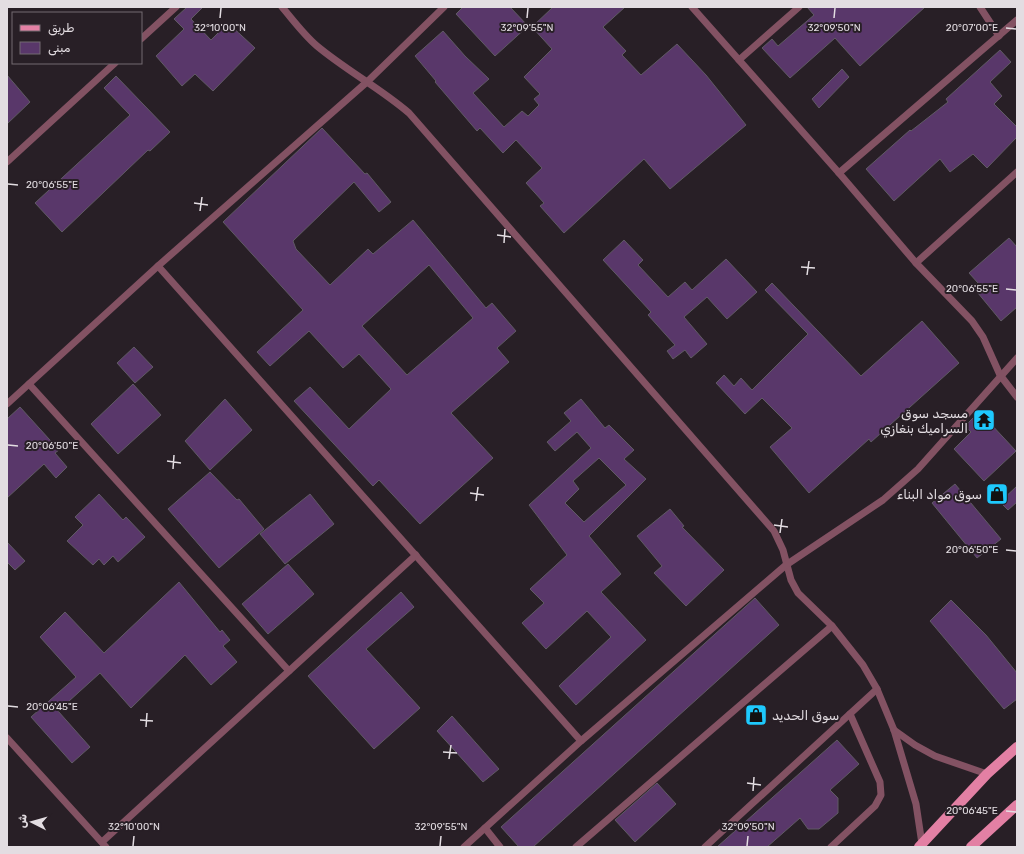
<svg xmlns="http://www.w3.org/2000/svg" width="1024" height="854" viewBox="0 0 1024 854" font-family="Rubik,Cairo,sans-serif">
<rect width="100%" height="100%" fill="#281f26"/>
<g fill="#59376a" stroke="#605a64" fill-rule="evenodd">
<path d="M187 7H203L191 19 211 40 228 23 255 48 213 91 195 74 182 86 156 56 184 29 174 19Z"/>
<path d="M463 7H510L528 26 495 56 456 14Z"/>
<path d="M553 7H625L603 27 626 51 622 55 641 75 677 44 706 75 746 125 670 189 644 159 564 233 540 206 544 203 526 183 542 168 516 140 503 153 480 128 477 131 435 82 436 81 415 56 443 31 465 56 489 79 473 93 504 127 522 111 528 116 539 105 534 99 540 94 524 77 552 49 532 27Z"/>
<path d="M807 7H925L860 66 835 38 790 78 762 48 772 39 778 46 814 15Z"/>
<path d="M1000 50 1011 62 990 82 1002 96 994 104 1017 127V137L987 168 973 154 950 172 940 159 894 201 866 169 910 130 911 131 948 102 946 99Z"/>
<path d="M842 69 849 77 819 108 812 99Z"/>
<path d="M7 75 30 102 7 124Z"/>
<path d="M116 76 170 132 150 151 148 150 62 232 35 203 130 115 104 88Z"/>
<path d="M322 128 365 174 367 173 391 202 379 212 354 182 293 241 296 249 330 285 368 249 373 254 413 220 486 308 492 303 516 331 497 348 509 362 451 413 493 458 420 524 379 480 373 486 294 401 310 387 349 429 391 389 359 354 343 368 309 331 270 366 257 352 303 310 223 222ZM429 265 473 318 407 375 362 326Z"/>
<path d="M1009 238 1017 247V307L1001 321 973 287 978 283 969 273Z"/>
<path d="M624 240 643 260 638 265 668 297 685 282 692 290 726 259 757 292 727 319 707 297 684 317 707 344 691 358 685 350 673 359 667 351 675 345 648 315 651 312 603 260Z"/>
<path d="M772 283 861 376 922 321 959 363 871 442 869 439 809 493 770 447 792 428 762 398 745 414 716 383 724 375 734 386 741 378 752 390 808 334 765 290Z"/>
<path d="M134 347 153 367 135 383 117 363Z"/>
<path d="M133 384 161 415 118 454 91 424Z"/>
<path d="M225 399 252 430 210 470 185 441Z"/>
<path d="M581 399 605 428 609 425 634 450 624 459 646 479 589 536 621 574 601 592 646 640 576 705 559 686 611 637 587 611 546 649 522 623 544 603 530 589 567 555 529 505 591 448 577 432 555 451 547 442 571 421 564 413ZM599 458 626 485 584 522 565 503 579 489 573 481Z"/>
<path d="M20 407 59 450 55 453 67 467 56 478 44 464 7 498V419Z"/>
<path d="M977 414 985 423 989 422 1016 451 984 481 954 449 971 432 965 426Z"/>
<path d="M210 472 237 500 239 499 264 529 219 568 168 509Z"/>
<path d="M955 484 1001 539 977 558 932 503Z"/>
<path d="M1017 486V502L1008 510 1000 502Z"/>
<path d="M99 494 123 520 126 517 145 537 118 562 113 556 104 565 99 559 93 565 67 541 83 525 75 517Z"/>
<path d="M310 494 334 524 285 564 260 534Z"/>
<path d="M670 509 684 526 682 527 724 570 686 606 654 573 662 566 637 536Z"/>
<path d="M7 542 25 561 15 570 7 562Z"/>
<path d="M288 564 314 594 268 634 242 604Z"/>
<path d="M179 582 220 632 222 630 230 640 223 646 237 662 211 685 185 655 131 708 100 673 58 711 90 747 72 763 31 717 76 677 40 637 65 612 104 653Z"/>
<path d="M401 592 414 607 366 649 420 708 374 749 308 676Z"/>
<path d="M755 598 779 625 533 847H519L501 827Z"/>
<path d="M951 600 986 635 1017 673V699L1004 709 930 621Z"/>
<path d="M452 716 499 769 483 782 437 731Z"/>
<path d="M837 740 859 764 830 790 838 798V813L819 829H808L800 818 767 847H717Z"/>
<path d="M657 783 676 804 635 842 615 820Z"/>
</g>
<g fill="none" stroke-linecap="round" stroke-linejoin="round">
<g stroke="#835263" stroke-width="7">
<path d="M282 7C293 20 304 35 317 46 347 71 380 88 409 113L774 531 783 550 791 580 798 593 832 626 863 665 877 689 894 730 916 804 922 844"/>
<path d="M692 7 839 173 916 263 972 321 983 337 1000 375 1017 397"/>
<path d="M980 7 999 36"/>
<path d="M141 39 176 7"/>
<path d="M739 60 799 7"/>
<path d="M7 162 115 63"/>
<path d="M839 173 1017 20"/>
<path d="M916 263 1017 172"/>
<path d="M158 266 581 741"/>
<path d="M29 384 289 671"/>
<path d="M7 404 158 266 368 81 444 7"/>
<path d="M894 730 915 745 935 756 987 774"/>
<path d="M7 738 106 847"/>
<path d="M485 828 500 847"/>
<path d="M102 842 416 555"/>
<path d="M464 847 581 741 786 565 883 500 918 469 1017 358"/>
<path d="M576 847 832 626"/>
<path d="M705 847 877 689"/>
<path d="M831 847 875 806 881 795 880 782 850 714"/>
</g>
<g stroke="#e380a4" stroke-width="10">
<path d="M919 847 987 774 1017 747"/>
<path d="M971 847 1017 805"/>
</g>
</g>
<path fill="none" stroke="#e3dde2" stroke-width="1.5" d="M220 18 221 8M527 18 528 8M834 18 835 8M1006 28 1016 29M8 184 18 185M194 203 208 205M200 211 202 197M497 235 511 237M504 243 505 229M801 267 815 268M807 275 809 261M1006 289 1016 290M8 445 18 446M167 461 181 463M173 469 174 455M470 493 484 495M476 501 478 487M774 525 788 527M780 533 782 519M1006 550 1016 551M8 706 18 707M140 720 153 721M146 727 147 713M443 752 457 753M449 759 451 745M747 783 761 785M753 791 754 777M1006 811 1016 812M133 846 134 836M440 846 441 836M747 846 748 836"/>
<defs>
<g id="temple-square" transform="scale(1.15)"><rect x="-9" y="-9" width="18" height="18" rx="4" fill="#1ec9fd" stroke="#281f26"/><path d="M0-6L5-2H3V0L6.5 2.5H4V6H1.5V3h-3V6H-4V2.5H-6.5L-3 0V-2H-5Z" fill="#111"/></g>
<g id="shop-square" transform="scale(1.15)"><rect x="-9" y="-9" width="18" height="18" rx="4" fill="#1ec9fd" stroke="#281f26"/><path d="M-5-2.5h2.3a2.7 3.5 0 0 1 5.4 0H5L5.5 6h-11ZM-1.5-2.5h3a1.5 2.3 0 0 0-3 0Z" fill="#111"/></g>
</defs>
<g fill-rule="evenodd">
<use href="#temple-square" x="984" y="420"/>
<use href="#shop-square" x="997" y="494"/>
<use href="#shop-square" x="756" y="715"/>
</g>
<g text-anchor="middle" stroke-width="4" stroke-linejoin="round" paint-order="stroke">
<g font-size="13" fill="#e3dde2" stroke="#281f26" text-anchor="end">
<text x="968" y="418">مسجد سوق<tspan x="968" dy="15">السراميك بنغازي</tspan></text>
<text x="982" y="499">سوق مواد البناء</text>
<text x="772" y="720" text-anchor="start">سوق الحديد</text>
</g>
</g>
<g font-size="10" text-anchor="middle" fill="#e3dde2" stroke="#281f26" stroke-width="4" stroke-linejoin="round" paint-order="stroke">
<text x="972" y="31">20°07'00"E</text>
<text x="220" y="31">32°10'00"N</text>
<text x="527" y="31">32°09'55"N</text>
<text x="834" y="31">32°09'50"N</text>
<text x="52" y="188">20°06'55"E</text>
<text x="972" y="292">20°06'55"E</text>
<text x="52" y="449">20°06'50"E</text>
<text x="972" y="553">20°06'50"E</text>
<text x="52" y="710">20°06'45"E</text>
<text x="972" y="814">20°06'45"E</text>
<text x="134" y="830">32°10'00"N</text>
<text x="441" y="830">32°09'55"N</text>
<text x="748" y="830">32°09'50"N</text>
</g>
<rect width="1024" height="854" fill="none" stroke="#e3dde2" stroke-width="16"/>
<rect x="12" y="12" width="130" height="52" fill="#281f26" stroke="#736b71"/>
<rect x="20" y="25" width="20" height="6" fill="#e380a4" stroke="#736b71"/>
<text x="48" y="32" font-size="12" fill="#e3dde2">طريق</text>
<rect x="20" y="42" width="20" height="12" fill="#59376a" stroke="#736b71"/>
<text x="48" y="52" font-size="12" fill="#e3dde2">مبنى</text>
<g transform="translate(32 822) rotate(276)" stroke="#281f26" stroke-width="3" paint-order="stroke">
<path d="M0-3L7 15L0 10L-7 15Z" fill="#e3dde2"/>
<text y="-6" font-size="11" font-weight="bold" text-anchor="middle" fill="#e3dde2">ش</text>
</g>
</svg>
